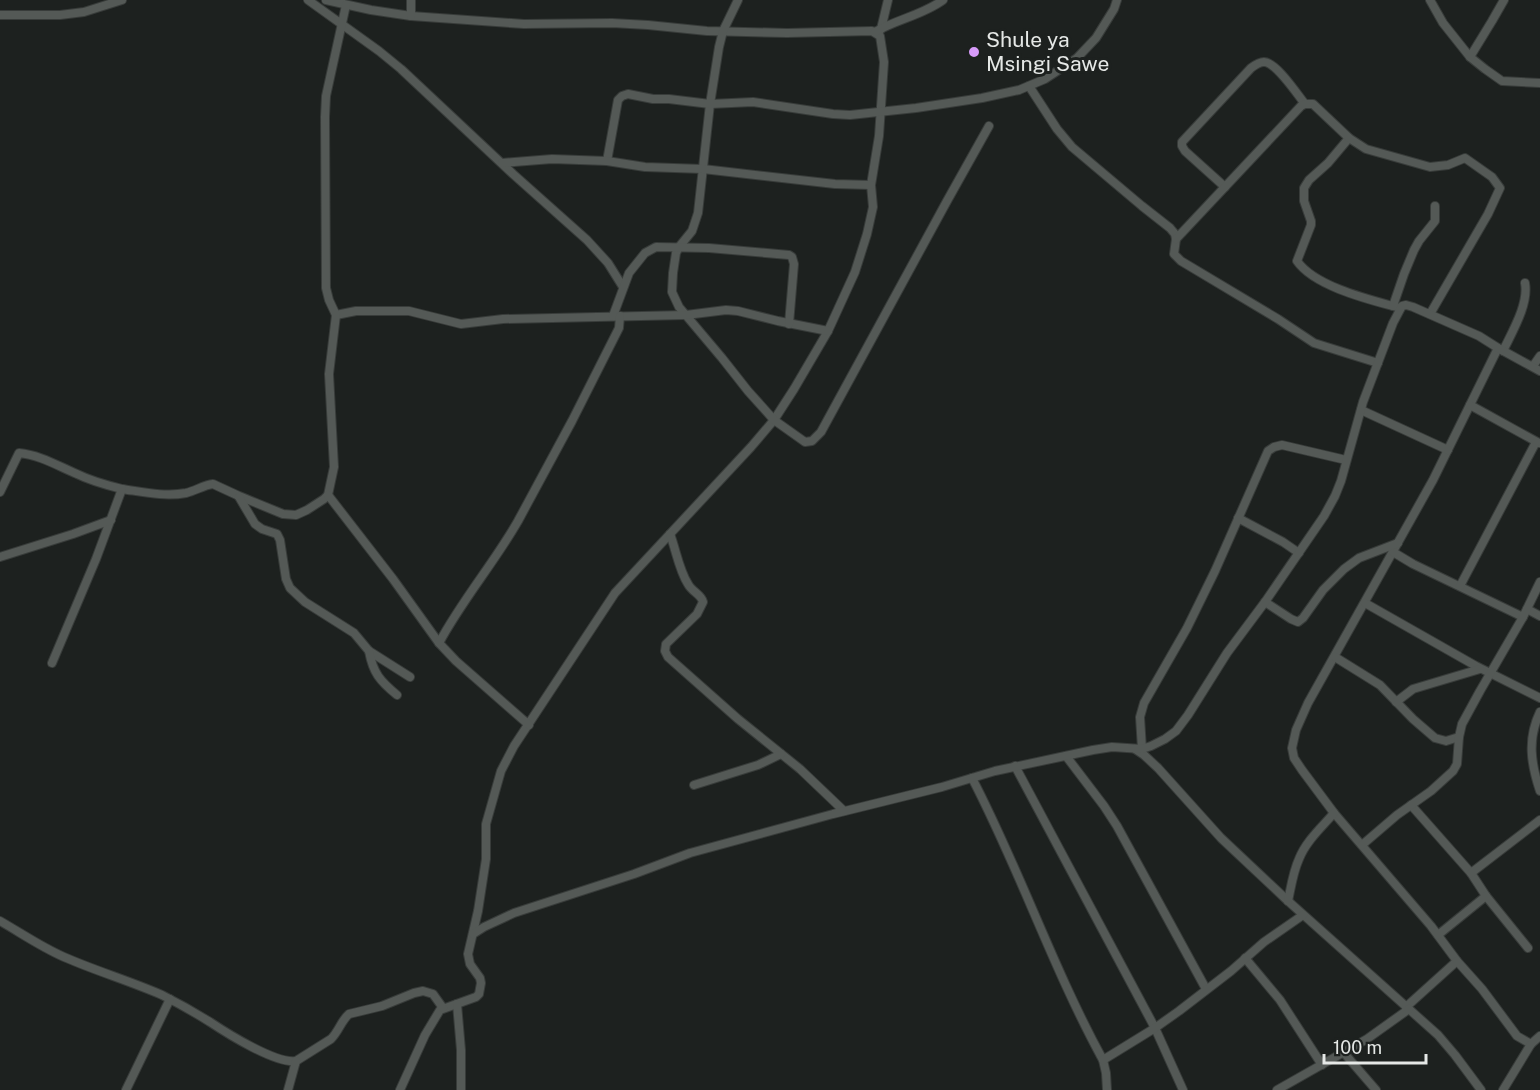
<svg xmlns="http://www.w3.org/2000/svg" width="1540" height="1090" viewBox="0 0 1540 1090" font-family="'Public Sans',sans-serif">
<rect width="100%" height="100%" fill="#1d211f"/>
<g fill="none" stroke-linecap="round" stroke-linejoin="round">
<g stroke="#383c3a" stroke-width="10">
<g id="minor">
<path d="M308 0 379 51 401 69 513 174 587 240 608 263 623 287"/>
<path d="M326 0 371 10 411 16 524 24 612 23 648 25 707 31 787 33 872 31 880 36 884 62 879 136 871 185 873 207 867 234 855 272 828 331 794 389 774 420 751 447 615 593 514 746 501 771 486 824V859L478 911 468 954 470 964 480 978 481 983 479 994 476 997 440 1010 425 1035 400 1090"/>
<path d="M738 0 723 31 719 47 710 104 698 213 692 231 679 247 676 253 673 273 672 292 679 307 722 358 748 391 774 420 805 442 812 441 821 432 947 201 989 126"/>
<path d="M1430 0 1443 23 1470 57 1485 69 1502 81 1540 83"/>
<path d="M0 15H60L84 12 122 0"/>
<path d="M411 16V0"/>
<path d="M881 29 888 0"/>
<path d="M875 32C897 19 923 15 943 0"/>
<path d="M1470 57 1492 21 1504 0"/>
<path d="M1029 86 1057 129 1072 147 1142 206 1170 228 1175 234 1176 239 1174 254 1181 261 1278 319 1314 343 1378 363"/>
<path d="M1349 138 1328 163 1309 180 1304 188V201L1311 221V225L1297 261C1315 287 1371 300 1400 308"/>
<path d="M607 161 618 100 622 96 628 94 653 99H669L710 104 753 102 833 114 850 115 916 108 982 98 1019 90 1045 79 1077 58 1096 38 1114 9 1117 0"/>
<path d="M502 163 552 159 607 161 645 167 703 169 835 184 871 185"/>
<path d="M1225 187 1185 151 1182 146V142L1251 68C1255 65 1259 62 1264 62 1276 62 1297 94 1305 104"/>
<path d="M1176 239 1301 106 1305 104H1313L1349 138 1366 149 1430 167 1448 165 1465 158 1492 177 1500 188 1488 214 1430 314"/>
<path d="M1393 306 1404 274 1414 250 1419 241 1435 221V206"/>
<path d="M336 315 356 311H409L461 324 503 319 686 315 726 310 738 311 778 321 828 331"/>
<path d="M613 316 629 273 645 253 656 247 709 248 789 255 792 257 794 264 789 324"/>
<path d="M1498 348 1433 480 1308 703 1296 730 1292 748 1294 758 1302 770 1334 813 1431 926 1457 961 1482 989 1517 1036 1531 1044"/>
<path d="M1503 351C1512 332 1529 304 1525 283"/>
<path d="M1533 366 1540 356"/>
<path d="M1470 405 1539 443"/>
<path d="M1361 410 1448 450"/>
<path d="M122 489C143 492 165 497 186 493 195 491 204 485 213 484L239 496 283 514 296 515 307 510 324 499 328 495 334 467 329 374 336 315 329 300 326 288 325 117 326 96 346 5"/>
<path d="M0 492 19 453C40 455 58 466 77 474 91 481 106 485 122 489L96 559 52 663"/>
<path d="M328 495 393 579 439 643 456 661 529 725"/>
<path d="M239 497 255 524 262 529 277 534 280 540 286 579 290 588 305 602 354 633 369 651 410 677"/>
<path d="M1238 518 1283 542 1299 553"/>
<path d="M670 534C676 550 679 570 688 584 692 592 701 594 703 602L697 614 666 644 665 651 668 657 738 719 800 769 844 811"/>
<path d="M1393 552 1413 564 1523 617"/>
<path d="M0 557 73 534 111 520"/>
<path d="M1460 586 1536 442"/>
<path d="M1265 602 1291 619 1298 622 1303 618 1323 590 1344 569 1359 558 1398 543"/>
<path d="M1365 603 1476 666 1540 698"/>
<path d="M1527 609 1540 616"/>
<path d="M439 643C462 600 494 563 518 521L572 421 619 328 620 316"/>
<path d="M369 651C373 673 380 681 397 695"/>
<path d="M1335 657 1380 685 1413 719 1435 738 1446 741 1459 737"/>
<path d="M1396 702 1413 689 1480 669"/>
<path d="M1540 712C1527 739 1531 764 1540 791"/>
<path d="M1135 749 1144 755 1158 768 1221 838 1288 901 1438 1035 1455 1055 1481 1090"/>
<path d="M1142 749 1140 717 1144 703 1187 628 1215 571 1268 451 1274 447 1282 445 1346 460"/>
<path d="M1066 756 1104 806 1117 826 1206 989"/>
<path d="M1015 766 1155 1028 1183 1090"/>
<path d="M972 778C1020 870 1053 969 1103 1060L1106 1073 1107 1090"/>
<path d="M694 785 758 765 781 754"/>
<path d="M1411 805 1471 873 1486 896 1528 948"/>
<path d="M1362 845 1397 815 1431 791 1453 771 1457 764 1459 737 1462 724 1480 691 1523 617 1540 582"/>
<path d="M1471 873 1540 820"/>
<path d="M1288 901C1291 887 1293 872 1299 859 1306 841 1322 827 1334 813"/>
<path d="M0 921C21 933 41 947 64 957 96 971 130 981 162 995 178 1003 194 1012 210 1022 228 1034 276 1064 296 1061L331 1039C339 1031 341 1021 349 1014L382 1006 414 993 423 991 433 994 443 1008"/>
<path d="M473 934 484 927 514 913 634 874 690 853 833 814 942 787 995 771 1093 750 1112 747 1142 749 1151 746 1165 739 1176 731 1188 715 1227 653 1265 602 1324 516 1335 496 1341 481 1363 402 1393 323 1402 306 1406 305 1413 307 1479 336 1498 348 1540 371"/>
<path d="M1438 935 1486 896"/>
<path d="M1245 958 1280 1000 1322 1065"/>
<path d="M457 1004 461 1050V1090"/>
<path d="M1406 1007 1457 961"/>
<path d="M1344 1053 1376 1090"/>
<path d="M1103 1060 1155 1028 1179 1011 1231 971 1264 942 1303 915"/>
<path d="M126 1090 170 999"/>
<path d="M288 1090 296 1061"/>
<path d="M1277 1090 1367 1039 1409 1009"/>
<path d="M1503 1090 1531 1044 1540 1036"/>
</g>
</g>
<use href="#minor" stroke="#545956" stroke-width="8"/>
</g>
<circle fill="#d79bf9" stroke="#1d211f" stroke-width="2" cx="974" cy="52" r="6"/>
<g text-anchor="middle" stroke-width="6" stroke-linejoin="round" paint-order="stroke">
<g font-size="21" fill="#e5e8e6" stroke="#1d211f" text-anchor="start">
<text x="986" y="47">Shule ya<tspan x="986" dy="24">Msingi Sawe</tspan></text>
</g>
</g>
<path d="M1324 1054v9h102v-9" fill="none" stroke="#e5e8e6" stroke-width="3"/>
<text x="1333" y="1054" font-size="18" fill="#e5e8e6" stroke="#1d211f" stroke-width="4.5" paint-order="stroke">100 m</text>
</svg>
